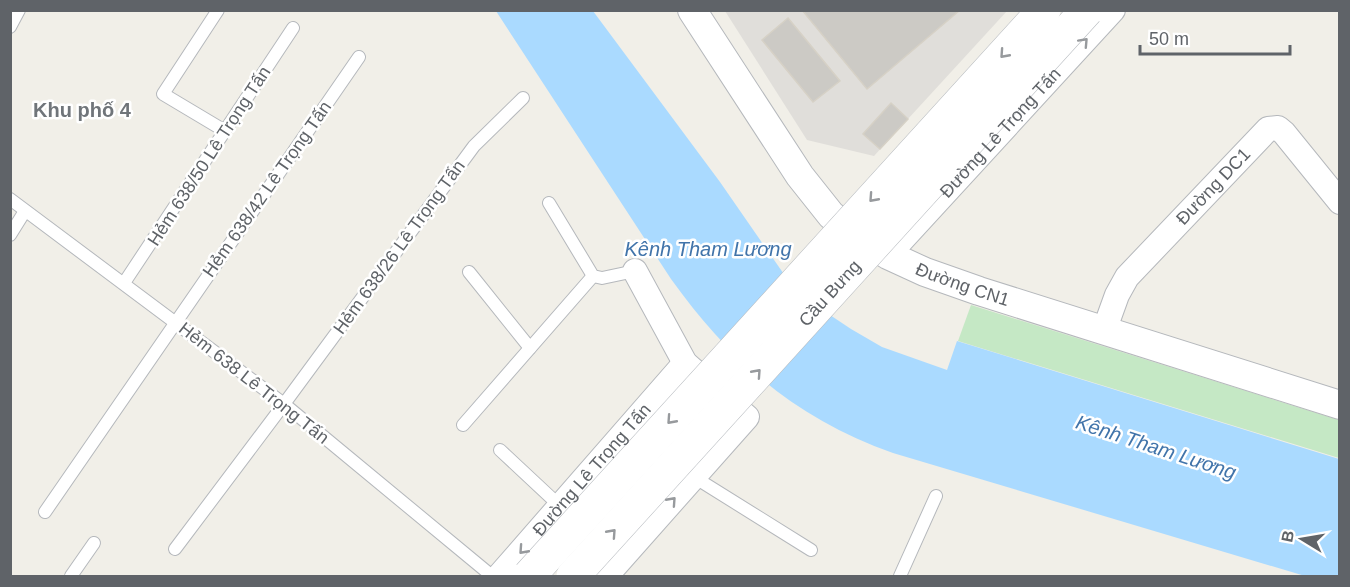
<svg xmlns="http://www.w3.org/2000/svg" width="1350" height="587" viewBox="0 0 1350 587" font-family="Arial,sans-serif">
<rect width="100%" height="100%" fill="#f1efe8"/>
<path fill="#e0deda" d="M725 11H1007L874 156 807 140Z"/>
<path fill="#c5e8c5" d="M971 305 1339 420V458L958 341Z"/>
<path fill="#aadaff" d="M496 11H593L720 182 797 293 851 329 882 347 947 370 957 341 1339 459V576H1305L893 453C796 419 730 361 671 279Z"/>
<g fill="#cccac5" stroke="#d6d1c6" stroke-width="1.5">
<path d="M802 10H960L867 89Z"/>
<path d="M788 18 840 81 813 102 762 40Z"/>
<path d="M891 103 908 119 880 149 863 134Z"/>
</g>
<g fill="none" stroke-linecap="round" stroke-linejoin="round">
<g stroke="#b5b8bc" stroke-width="14">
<g id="service">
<path d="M218 10 163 94 225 131"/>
<path d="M10 27 19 10"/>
<path d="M10 199 284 404 492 576"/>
<path d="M549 203 593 276 602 278 635 271"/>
<path d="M10 235 25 211"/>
<path d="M469 272 530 348"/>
<path d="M124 283 293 28"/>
<path d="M463 425 593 276"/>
<path d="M500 450 561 507"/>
<path d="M694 477 811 550"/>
<path d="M45 512 359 57"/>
<path d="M175 549 284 404 474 146 523 98"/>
<path d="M71 576 94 543"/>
<path d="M900 576 936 496"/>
</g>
</g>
<g stroke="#b5b8bc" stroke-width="26">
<g id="minor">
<path id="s1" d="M888 255 1113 10"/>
<path id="s2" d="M1104 331 1117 295 1127 277 1268 129 1278 128 1284 133 1340 202"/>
<path id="s3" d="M499 576 685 363"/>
<path d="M606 576 747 417 685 363 635 271"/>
</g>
</g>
<g stroke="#b5b8bc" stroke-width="30">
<g id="tertiary">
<path id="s4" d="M692 10 800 176 831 215 857 236 888 255 925 272 979 291 1340 405"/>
</g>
</g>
<use href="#service" stroke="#fff" stroke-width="12"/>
<use href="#minor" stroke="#fff" stroke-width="24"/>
<use href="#tertiary" stroke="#fff" stroke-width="28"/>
<g stroke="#b6babf" stroke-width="34" stroke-linecap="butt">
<g id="secondary-bridge">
<path d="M529 576 1044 10"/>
<path id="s5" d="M573 576 1087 10"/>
</g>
</g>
<use href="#secondary-bridge" stroke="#fff" stroke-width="33"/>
</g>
<defs><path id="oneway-chevron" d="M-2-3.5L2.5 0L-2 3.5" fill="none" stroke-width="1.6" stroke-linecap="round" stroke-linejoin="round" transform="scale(1.5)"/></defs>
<g stroke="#979a9d">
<use href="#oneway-chevron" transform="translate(1084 42) rotate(-47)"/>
<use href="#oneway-chevron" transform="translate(1004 54) rotate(132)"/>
<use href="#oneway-chevron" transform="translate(873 198) rotate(132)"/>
<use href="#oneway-chevron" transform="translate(757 373) rotate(-48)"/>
<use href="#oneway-chevron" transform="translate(671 420) rotate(132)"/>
<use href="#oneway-chevron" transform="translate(672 501) rotate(-48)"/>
<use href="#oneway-chevron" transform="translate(612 533) rotate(-48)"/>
<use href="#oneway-chevron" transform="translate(523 550) rotate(132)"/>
</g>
<g text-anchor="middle" stroke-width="5" stroke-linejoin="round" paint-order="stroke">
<g font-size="18" fill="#5f6368" stroke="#fff">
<text dy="6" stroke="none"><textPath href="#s1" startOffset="166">Đường Lê Trọng Tấn</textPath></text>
<text transform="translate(209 156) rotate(-57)" y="6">Hẻm 638/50 Lê Trọng Tấn</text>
<text dy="6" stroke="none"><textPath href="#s2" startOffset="184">Đường DC1</textPath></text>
<text transform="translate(267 189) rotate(-55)" y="6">Hẻm 638/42 Lê Trọng Tấn</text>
<text transform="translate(399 247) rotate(-54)" y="6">Hẻm 638/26 Lê Trọng Tấn</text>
<text dy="6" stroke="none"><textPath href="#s4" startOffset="398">Đường CN1</textPath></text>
<text dy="6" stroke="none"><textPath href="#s5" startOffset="382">Cầu Bưng</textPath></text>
<text transform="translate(254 383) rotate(38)" y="6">Hẻm 638 Lê Trọng Tấn</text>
<text dy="6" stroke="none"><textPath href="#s3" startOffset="141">Đường Lê Trọng Tấn</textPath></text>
</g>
<g font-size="20" font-weight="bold" fill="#70757a" stroke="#fff">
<text x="82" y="117">Khu phố 4</text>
</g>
<g font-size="20" font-style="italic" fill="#4174aa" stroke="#fff">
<text x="708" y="256">Kênh Tham Lương</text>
<text transform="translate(1156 447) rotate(18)" y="7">Kênh Tham Lương</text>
</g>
</g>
<rect width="1350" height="587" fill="none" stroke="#5f6368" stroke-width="24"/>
<g transform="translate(1302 539) rotate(281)" stroke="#ffffff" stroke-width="4.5" paint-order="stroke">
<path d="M0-4.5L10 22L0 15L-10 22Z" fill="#5f6368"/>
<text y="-9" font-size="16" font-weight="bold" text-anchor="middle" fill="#5f6368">B</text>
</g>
<path d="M1140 45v9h150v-9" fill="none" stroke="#5f6368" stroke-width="3"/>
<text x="1149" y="45" font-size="18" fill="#5f6368" stroke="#ffffff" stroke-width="4.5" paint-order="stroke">50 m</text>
</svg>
